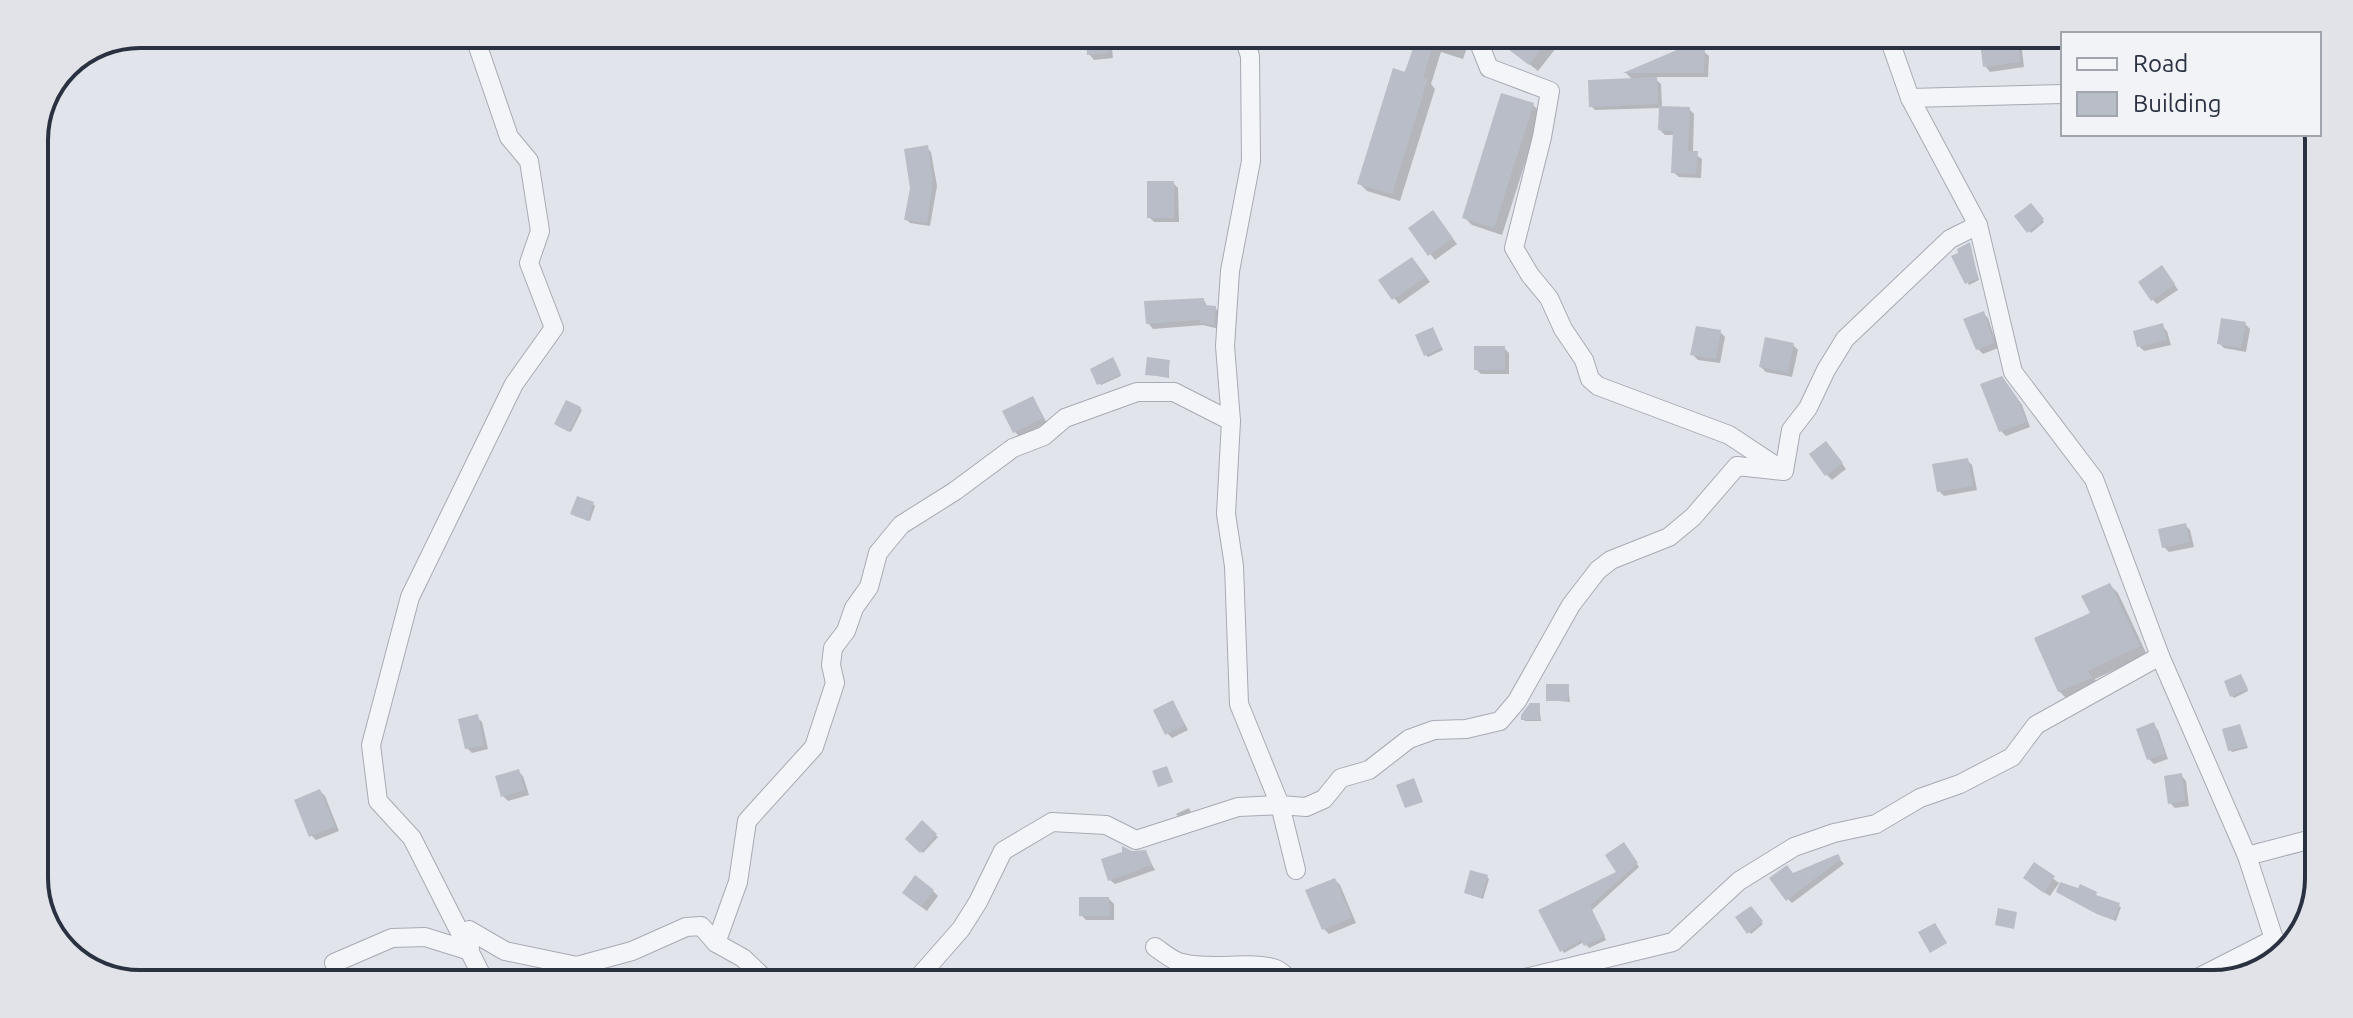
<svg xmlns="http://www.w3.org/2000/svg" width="2353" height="1018" viewBox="0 0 2353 1018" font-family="Ubuntu,sans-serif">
<rect width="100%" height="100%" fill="#e1e4ea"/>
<g fill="#0003">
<path d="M1088 38H1111L1113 58 1094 60 1089 54Z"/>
<path d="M1399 39H1470L1463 59 1441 52 1431 84 1435 89 1400 201 1367 191 1359 183 1416 44Z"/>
<path d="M1498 39H1563L1538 71Z"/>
<path d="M1982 41H2021L2024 67 1990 72 1985 66Z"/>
<path d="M1680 51 1704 52 1709 56 1708 77H1653L1661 84 1662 108 1689 109 1694 114 1693 153 1702 159 1701 178 1679 177 1673 172 1675 135H1665L1660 130V108L1595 110 1591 106 1633 80 1626 73Z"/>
<path d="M1533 105 1541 113 1502 235 1472 225 1464 217Z"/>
<path d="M927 148 931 152 937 186 930 226 910 223 906 219Z"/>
<path d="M1173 183 1178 188 1179 222H1154L1149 217Z"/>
<path d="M2031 206 2044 222 2031 233 2017 217Z"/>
<path d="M1437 218 1457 244 1435 260 1411 228Z"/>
<path d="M1969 245 1979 280 1969 285 1954 257Z"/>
<path d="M1417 264 1430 282 1399 304 1381 281Z"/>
<path d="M2167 273 2178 290 2157 304 2152 299Z"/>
<path d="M1204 300 1208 308H1215L1220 313 1219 329 1203 325 1153 329 1148 323Z"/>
<path d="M1983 313 1988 318 1998 348 1983 354 1978 349Z"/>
<path d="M2245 324 2250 329 2246 352 2224 348 2219 343Z"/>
<path d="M2162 326 2167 331 2171 345 2144 351 2139 346Z"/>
<path d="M1434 331 1443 350 1428 357 1426 355Z"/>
<path d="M1720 332 1725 337 1720 363 1698 360 1693 355Z"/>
<path d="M1793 345 1798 350 1792 377 1766 372 1761 367Z"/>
<path d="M1504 348 1509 353V374H1481L1476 369Z"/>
<path d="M1115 362 1121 376 1101 385 1099 383Z"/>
<path d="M1169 362V378L1147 374Z"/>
<path d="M2007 384 2022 405 2030 427 2006 436 2001 431Z"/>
<path d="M1033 399 1047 423 1020 437 1015 432Z"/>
<path d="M580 408 582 410 571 432 558 426Z"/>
<path d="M1831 448 1846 469 1832 480 1827 475Z"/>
<path d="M1967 460 1972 465 1977 490 1944 496 1939 491Z"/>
<path d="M593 504 595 506 590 521 575 516Z"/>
<path d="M2185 525 2190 530 2194 547 2169 552 2164 547Z"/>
<path d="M2110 585 2118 593 2147 655 2095 679 2098 686 2067 699 2059 691 2092 614Z"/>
<path d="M2242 678 2248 691 2234 698 2232 696Z"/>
<path d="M1568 686 1570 702 1548 700Z"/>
<path d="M1173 702 1188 730 1172 738 1167 733Z"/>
<path d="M1539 705 1541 721H1525L1523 719Z"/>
<path d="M477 717 482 722 488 749 472 753 467 748Z"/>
<path d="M2153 725 2158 730 2168 759 2154 764 2149 759Z"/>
<path d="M2240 726 2248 748 2232 752 2230 750Z"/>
<path d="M518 771 523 776 529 795 508 801 503 796Z"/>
<path d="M2181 775 2186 781 2189 806 2175 808 2170 803Z"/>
<path d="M320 791 325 796 339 831 316 840 311 835Z"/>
<path d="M1189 808 1191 812 1178 816 1176 814Z"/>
<path d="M922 823 938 837 923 853 908 839Z"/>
<path d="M1626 848 1639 867 1592 910 1606 940 1589 948 1584 942 1564 953 1541 911 1619 873Z"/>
<path d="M1145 852 1155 870 1115 884 1110 880 1131 853Z"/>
<path d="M1837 856 1844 864 1792 903 1788 899 1794 875Z"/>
<path d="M2035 865 2059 883 2050 896 2030 883Z"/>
<path d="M1487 877 1489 879 1483 899 1466 893Z"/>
<path d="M1335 880 1340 885 1356 923 1329 934 1324 929Z"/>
<path d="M933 891 938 896 927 911 909 898Z"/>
<path d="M2060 893 2096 894 2097 897 2121 907 2116 921 2097 914Z"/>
<path d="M1109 899 1114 904V920H1086L1081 915Z"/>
<path d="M1750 908 1763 924 1751 934 1738 918Z"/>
<path d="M695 973 699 978H684Z"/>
</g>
<g fill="#b9bdc7">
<path d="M1086 38H1107L1109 53 1087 55Z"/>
<path d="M1416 39H1435L1423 77 1428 79 1392 194 1357 184 1393 68 1405 72Z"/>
<path d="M1495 39H1549L1529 65Z"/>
<path d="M1980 41H2018L2020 62 1983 67Z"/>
<path d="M1679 49 1705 50 1704 73H1623Z"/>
<path d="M1657 77 1658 104 1589 107 1588 80Z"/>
<path d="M1501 93 1534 103 1494 228 1462 218Z"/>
<path d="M1659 106 1690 107 1688 151H1698L1696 174 1671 173 1673 131 1658 130Z"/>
<path d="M928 145 933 181 927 223 904 220 910 188 904 149Z"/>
<rect x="1147" y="181" width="27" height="37"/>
<path d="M2031 203 2044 219 2027 233 2014 216Z"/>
<path d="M1433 210 1453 238 1428 256 1408 228Z"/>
<path d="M1970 242 1978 278 1965 284 1951 256 1958 253 1957 249Z"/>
<path d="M1412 257 1426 277 1392 300 1378 280Z"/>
<path d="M2162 265 2175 284 2151 301 2138 282Z"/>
<path d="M1204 298V305L1216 306 1214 325 1199 323 1200 320 1146 324 1144 301Z"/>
<path d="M1984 311 1994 343 1976 350 1963 319Z"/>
<path d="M2221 318 2246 322 2241 348 2217 344Z"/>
<path d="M2163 323 2167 340 2137 347 2133 331Z"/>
<path d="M1696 326 1721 330 1716 359 1690 355Z"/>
<path d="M1433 327 1442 348 1424 356 1415 335Z"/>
<path d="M1765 337 1794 343 1788 373 1759 367Z"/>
<rect x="1474" y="346" width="31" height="24"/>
<path d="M1113 357 1121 374 1097 385 1090 369Z"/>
<path d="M1147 357 1170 360 1168 377 1145 375Z"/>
<path d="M2002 376 2017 398 2027 422 1999 432 1980 384Z"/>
<path d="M1033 396 1044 418 1013 433 1002 411Z"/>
<path d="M566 400 581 407 569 432 554 424Z"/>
<path d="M1826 441 1843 463 1825 476 1809 454Z"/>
<path d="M1968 458 1973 486 1937 492 1932 464Z"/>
<path d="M577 496 594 502 588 521 570 514Z"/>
<path d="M2186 523 2190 542 2162 548 2158 529Z"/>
<path d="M2110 583 2140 646 2088 671 2092 678 2058 692 2034 638 2090 613 2081 596Z"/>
<path d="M2241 674 2248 689 2230 697 2224 681Z"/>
<path d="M1546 684H1569L1568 701H1546Z"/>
<path d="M1173 700 1185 725 1165 735 1153 710Z"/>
<path d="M1530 703H1540L1539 720H1521V715Z"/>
<path d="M478 714 484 745 465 749 458 719Z"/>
<path d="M2154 722 2165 754 2147 760 2136 729Z"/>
<path d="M2240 724 2247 746 2228 751 2222 729Z"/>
<path d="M1167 766 1173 782 1158 787 1152 771Z"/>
<path d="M519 769 525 790 501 797 495 776Z"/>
<path d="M2182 773 2185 801 2168 804 2164 776Z"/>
<path d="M1414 778 1423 802 1405 808 1396 785Z"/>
<path d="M320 789 335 826 309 837 294 800Z"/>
<path d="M922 820 937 834 920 853 905 839Z"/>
<path d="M1624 842 1638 863 1590 906 1605 936 1584 946 1581 940 1560 952 1538 910 1616 872 1605 855Z"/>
<path d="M1122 846 1132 851 1146 850 1152 865 1108 881 1101 859 1122 852Z"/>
<path d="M1838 854 1841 859 1786 901 1769 878 1787 865 1793 873Z"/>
<path d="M2034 862 2055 876 2044 893 2023 878Z"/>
<path d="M1470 870 1488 875 1481 898 1464 893Z"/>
<path d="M915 875 934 890 921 907 902 893Z"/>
<path d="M1335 878 1352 918 1322 930 1305 890Z"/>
<path d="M2060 882 2078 888 2080 884 2097 892 2096 895 2120 903 2114 920 2093 912 2056 892Z"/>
<path d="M1079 897H1109L1110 916H1079Z"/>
<path d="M1751 906 1763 921 1747 934 1735 917Z"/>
<path d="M1998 908 2017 912 2014 929 1995 925Z"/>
<path d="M1935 923 1947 943 1930 953 1918 932Z"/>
</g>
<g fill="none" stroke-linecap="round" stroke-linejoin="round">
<g stroke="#a6abb4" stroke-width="20">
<g id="street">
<path d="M474 35 509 137 529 161 540 231 529 263 554 328 514 384 410 597 371 745 378 801 412 838 483 978"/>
<path d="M1244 38 1250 56 1251 161 1230 271 1225 346 1231 421 1226 514 1234 566 1239 704 1280 805 1306 807 1324 799 1341 778 1369 770 1409 739 1434 730 1466 729 1500 721 1517 701 1571 605 1598 570 1611 560 1669 537 1693 517 1737 466 1784 471 1791 430 1808 408 1826 370 1845 339 1950 239 1978 225"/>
<path d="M1483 39 1481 48 1489 68 1550 91 1542 137 1514 248 1530 275 1549 298 1563 329 1584 360 1590 379 1598 386 1729 435 1782 470"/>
<path d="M1890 41 1910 98 1978 225 2013 372 2094 479 2160 656 2247 856 2274 939 2286 949"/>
<path d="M1910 98 2063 94"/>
<path d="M2247 856 2312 839"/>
<path d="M1155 947C1164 953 1172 961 1182 963 1212 971 1252 960 1276 969 1281 971 1287 977 1291 981"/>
<path d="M334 963 392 938 425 937 470 951 469 930 505 951 577 966 632 951 686 927 701 926 716 943"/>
<path d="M765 979 743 958 716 943 738 882 747 821 814 747 835 683 831 665 833 648 846 631 854 608 869 587 878 553 901 525 955 491 1013 448 1044 436 1065 418 1137 392H1174L1231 421"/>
<path d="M917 979 961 929 978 902 1003 851 1052 822 1106 825 1136 840 1238 807 1280 805 1296 870"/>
<path d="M1521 981V979L1673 942 1739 881 1794 847 1834 833 1876 824 1920 798 1960 784 2012 757 2036 725 2160 656"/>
<path d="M2186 984 2274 939"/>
</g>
</g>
<use href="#street" stroke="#f4f5f8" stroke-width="18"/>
</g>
<path d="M0 0H2353V1018H0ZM140 48H2213A92 92 0 0 1 2305 140V878A92 92 0 0 1 2213 970H140A92 92 0 0 1 48 878V140A92 92 0 0 1 140 48Z" fill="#e1e3e8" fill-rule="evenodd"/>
<path fill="none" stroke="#2a3141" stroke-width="4" d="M140 48H2213A92 92 0 0 1 2305 140V878A92 92 0 0 1 2213 970H140A92 92 0 0 1 48 878V140A92 92 0 0 1 140 48Z"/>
<rect x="2061" y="32" width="260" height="104" fill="#f1f3f7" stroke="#a1a5ae" stroke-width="2"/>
<rect x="2077" y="58" width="40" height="12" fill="#f4f5f8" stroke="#a1a5ae" stroke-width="2"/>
<text x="2133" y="72" font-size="24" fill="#2a3141">Road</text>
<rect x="2077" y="92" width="40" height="24" fill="#b9bdc7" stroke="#a1a5ae" stroke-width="2"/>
<text x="2133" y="112" font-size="24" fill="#2a3141">Building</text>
</svg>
